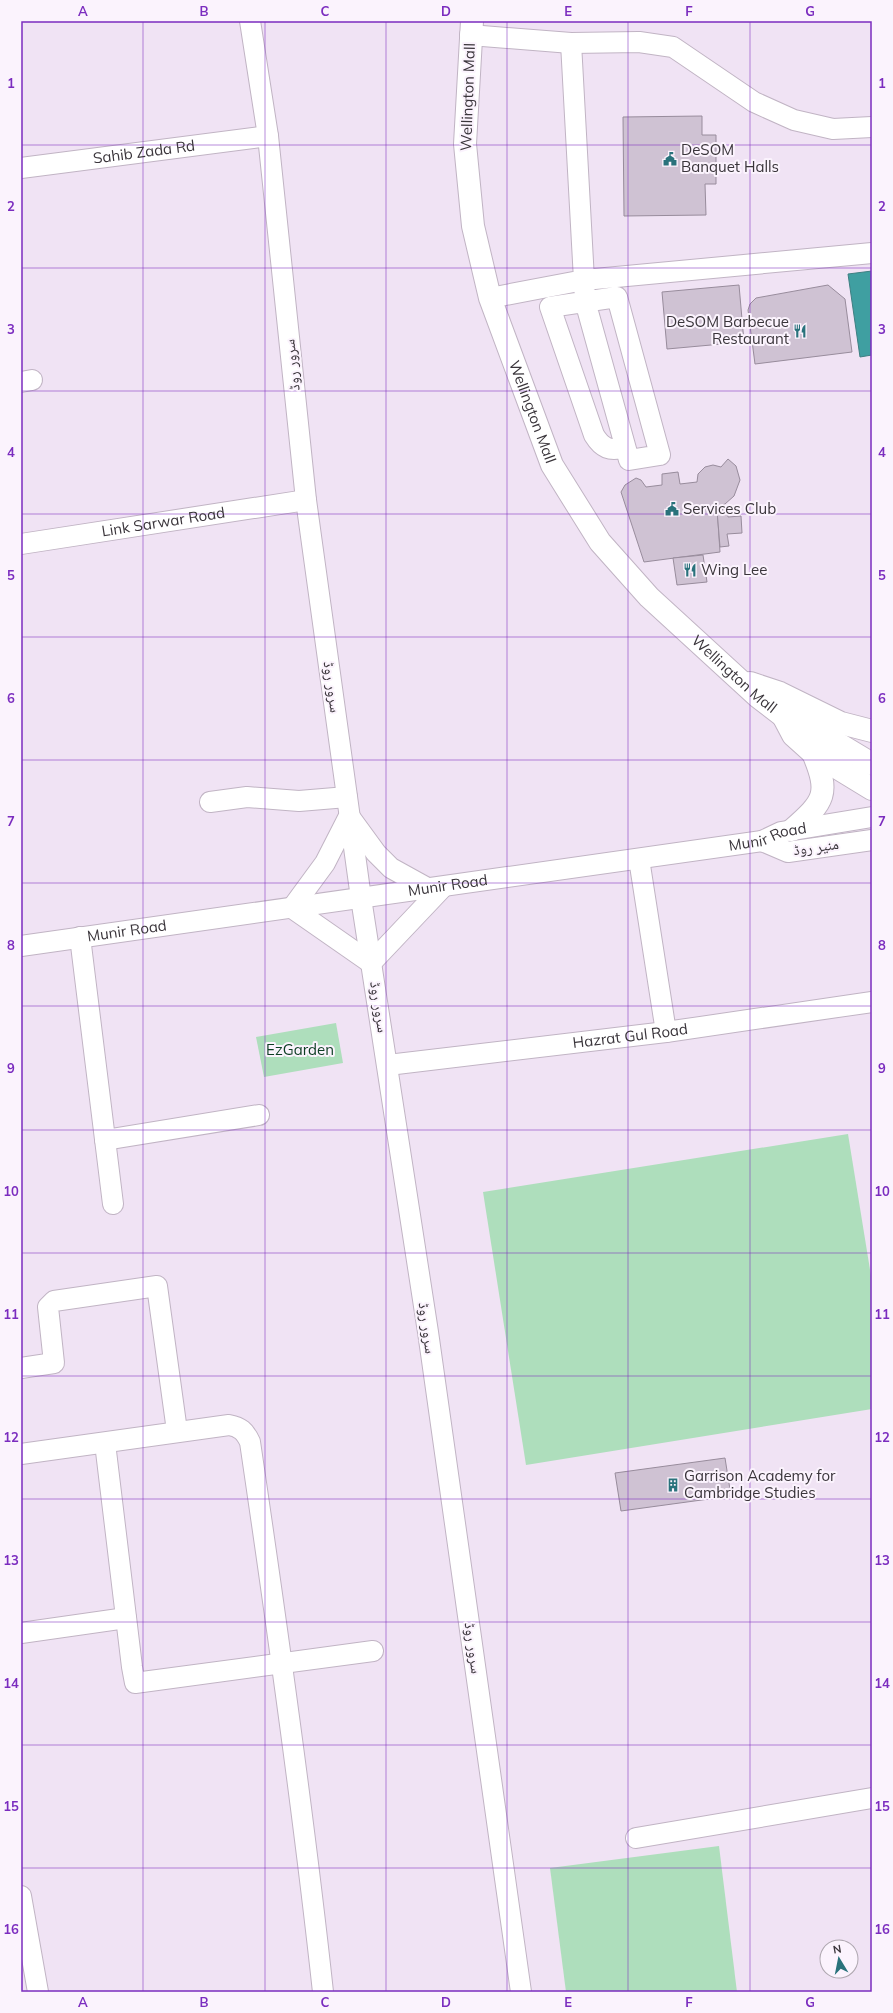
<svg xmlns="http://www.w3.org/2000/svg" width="893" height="2013" viewBox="0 0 893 2013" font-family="Mulish,'Noto Naskh Arabic',sans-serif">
<rect width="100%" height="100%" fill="#f0e3f4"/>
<g fill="#aedebc">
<path d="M336 1023 343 1063 264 1077 256 1037Z"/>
<path d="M848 1134 872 1282V1409L526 1465 483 1192Z"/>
<path d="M719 1846 737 1992H566L550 1868Z"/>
</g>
<path fill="#3f9fa1" stroke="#3e7f82" d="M872 271V355L860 357 848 274Z"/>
<g fill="#cfc2d3" stroke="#988c9c">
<path d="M702 116V135H716V184H705L706 215 624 216 623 117Z"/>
<path d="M739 285 744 342 667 349 662 292Z"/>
<path d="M828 285 845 299 852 352 755 364 748 310 750 304 756 298Z"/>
<path d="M728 459 736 466 740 480 734 496 725 504 717 507 720 552 644 562 621 492 625 485 636 478 641 480 646 487 662 485V474L678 472 680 484 697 482 698 474 705 467 713 465 721 467Z"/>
<path d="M727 509 728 517 741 516 742 533 727 534 729 546 720 547 717 510Z"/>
<path d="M703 555 707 582 677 585 673 558Z"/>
<path d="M725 1458 731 1496 621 1511 615 1473Z"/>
</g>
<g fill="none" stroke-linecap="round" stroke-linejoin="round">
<g stroke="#c1b4c4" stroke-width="22">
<g id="minor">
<path d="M250 21 268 136 306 500 361 898 428 1332 521 1992"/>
<path d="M470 35 571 43 639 42 673 47 754 102 794 120 833 129 872 127"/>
<path id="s1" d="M21 168 268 136"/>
<path d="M490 298 584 280 571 43"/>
<path d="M21 382 32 380"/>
<path d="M625 447C610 452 602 448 594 435L550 307 617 297 660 455 629 460 585 301 584 280 872 253"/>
<path id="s2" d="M21 544 306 500"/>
<path d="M210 802 247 797 299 801 347 797"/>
<path d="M762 841 788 852 872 840"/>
<path d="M639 859 666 1032"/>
<path d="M429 889 391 868 376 853 349 816 325 863 292 908 371 963 443 887"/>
<path d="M80 937 113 1204"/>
<path id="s3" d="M21 946 762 841 781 832 872 817"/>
<path id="s4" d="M388 1065 666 1032 872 1002"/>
<path d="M105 1140 259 1115"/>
<path d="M21 1368 54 1363 48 1307 54 1301 157 1286 177 1431"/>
<path d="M105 1443 132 1667 135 1683 373 1651"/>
<path d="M21 1454 229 1425C240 1427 245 1431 250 1442 277 1625 303 1808 323 1992"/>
<path d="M21 1633 126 1618"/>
<path d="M636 1838 872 1798"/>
<path d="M21 1896 38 1992"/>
</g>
</g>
<g stroke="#c1b4c4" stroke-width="24">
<g id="major">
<path id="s5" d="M472 21 465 144 473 226 490 298 552 465 600 542 649 597 757 696 783 716 797 719 872 764"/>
<path d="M750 683 780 693 841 723 872 731"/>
<path d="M783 716 793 735 813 753 872 789"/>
<path d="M792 830C825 801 830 794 813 753"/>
</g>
</g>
<use href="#minor" stroke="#fff" stroke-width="20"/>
<use href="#major" stroke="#fff" stroke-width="22"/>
</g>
<path fill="none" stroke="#7b2cbf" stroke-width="1" stroke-opacity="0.55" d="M143 21V1992M265 21V1992M386 21V1992M507 21V1992M628 21V1992M750 21V1992M21 145H872M21 268H872M21 391H872M21 514H872M21 637H872M21 760H872M21 883H872M21 1006H872M21 1130H872M21 1253H872M21 1376H872M21 1499H872M21 1622H872M21 1745H872M21 1868H872"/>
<defs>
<g id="civic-bare" transform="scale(1.08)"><path d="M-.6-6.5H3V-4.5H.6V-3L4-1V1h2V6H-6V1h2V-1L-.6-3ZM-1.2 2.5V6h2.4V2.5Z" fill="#29727b" stroke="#fbf3fd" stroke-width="2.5" paint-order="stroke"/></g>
<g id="restaurant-bare" transform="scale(1.08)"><path d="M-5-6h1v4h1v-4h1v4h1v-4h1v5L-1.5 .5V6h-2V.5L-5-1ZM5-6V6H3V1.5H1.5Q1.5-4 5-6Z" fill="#29727b" stroke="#fbf3fd" stroke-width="2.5" paint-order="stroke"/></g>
<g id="building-bare" transform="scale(1.08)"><path d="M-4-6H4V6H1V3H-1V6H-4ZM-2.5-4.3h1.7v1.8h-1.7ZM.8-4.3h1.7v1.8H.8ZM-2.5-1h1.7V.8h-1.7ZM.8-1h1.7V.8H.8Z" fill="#29727b" stroke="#fbf3fd" stroke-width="2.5" paint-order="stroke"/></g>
</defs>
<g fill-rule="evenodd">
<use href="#civic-bare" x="670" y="159"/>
<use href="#restaurant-bare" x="800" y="331"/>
<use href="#civic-bare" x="672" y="509"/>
<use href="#restaurant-bare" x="690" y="570"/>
<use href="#building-bare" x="673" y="1485"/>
</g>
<g text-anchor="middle" stroke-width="4" stroke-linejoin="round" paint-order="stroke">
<g font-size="15" fill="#3a353b" stroke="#fbf3fd">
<text transform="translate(468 97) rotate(-88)" y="5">Wellington Mall</text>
<text dy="5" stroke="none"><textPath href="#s1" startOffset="124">Sahib Zada Rd</textPath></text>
<text transform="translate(292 365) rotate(-96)" y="5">سرور روڈ</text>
<text dy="5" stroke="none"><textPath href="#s5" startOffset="401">Wellington Mall</textPath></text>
<text dy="5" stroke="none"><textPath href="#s2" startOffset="144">Link Sarwar Road</textPath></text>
<text dy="5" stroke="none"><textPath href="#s5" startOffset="737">Wellington Mall</textPath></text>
<text transform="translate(332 687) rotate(82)" y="5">سرور روڈ</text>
<text dy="5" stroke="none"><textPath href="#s3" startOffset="755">Munir Road</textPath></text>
<text transform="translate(816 847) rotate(-8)" y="5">منیر روڈ</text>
<text dy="5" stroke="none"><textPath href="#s3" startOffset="431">Munir Road</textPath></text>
<text dy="5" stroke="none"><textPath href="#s3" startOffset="107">Munir Road</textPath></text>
<text transform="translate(379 1007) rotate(81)" y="5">سرور روڈ</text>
<text dy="5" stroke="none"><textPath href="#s4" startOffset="244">Hazrat Gul Road</textPath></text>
<text transform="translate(427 1328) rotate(82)" y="5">سرور روڈ</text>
<text transform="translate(473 1648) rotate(82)" y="5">سرور روڈ</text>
</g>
<g font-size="15" fill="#3a353b" stroke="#fbf3fd" text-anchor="start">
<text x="681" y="155">DeSOM<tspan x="681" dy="17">Banquet Halls</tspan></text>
<text x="789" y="327" text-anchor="end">DeSOM Barbecue<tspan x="789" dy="17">Restaurant</tspan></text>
<text x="683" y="514">Services Club</text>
<text x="701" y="575">Wing Lee</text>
<text x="684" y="1481">Garrison Academy for<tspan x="684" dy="17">Cambridge Studies</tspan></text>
</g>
<g font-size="15" fill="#0c3e23" stroke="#fbf3fd">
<text x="300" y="1055">EzGarden</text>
</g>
</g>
<rect width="893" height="2013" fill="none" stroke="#fbf3fd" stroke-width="44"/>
<g transform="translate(839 1959) rotate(350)"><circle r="19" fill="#fbf3fd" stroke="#aea7af"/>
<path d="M0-3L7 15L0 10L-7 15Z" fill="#29727b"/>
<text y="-6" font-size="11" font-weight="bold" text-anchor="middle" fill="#3a353b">N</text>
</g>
<rect x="22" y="22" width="849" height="1969" fill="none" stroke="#7b2cbf" stroke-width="1.5"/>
<g font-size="13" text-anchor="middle" font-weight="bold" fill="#7b2cbf">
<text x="83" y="16">A</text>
<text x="204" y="16">B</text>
<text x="325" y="16">C</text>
<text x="446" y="16">D</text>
<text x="568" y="16">E</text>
<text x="689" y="16">F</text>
<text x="810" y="16">G</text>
<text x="11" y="88">1</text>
<text x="882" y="88">1</text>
<text x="11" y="211">2</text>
<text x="882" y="211">2</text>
<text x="11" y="334">3</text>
<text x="882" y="334">3</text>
<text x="11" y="457">4</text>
<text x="882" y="457">4</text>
<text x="11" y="580">5</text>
<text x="882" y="580">5</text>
<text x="11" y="703">6</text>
<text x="882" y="703">6</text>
<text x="11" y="826">7</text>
<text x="882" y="826">7</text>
<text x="11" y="950">8</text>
<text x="882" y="950">8</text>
<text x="11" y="1073">9</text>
<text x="882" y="1073">9</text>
<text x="11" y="1196">10</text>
<text x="882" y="1196">10</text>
<text x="11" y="1319">11</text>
<text x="882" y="1319">11</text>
<text x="11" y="1442">12</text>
<text x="882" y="1442">12</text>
<text x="11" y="1565">13</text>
<text x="882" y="1565">13</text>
<text x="11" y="1688">14</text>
<text x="882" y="1688">14</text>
<text x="11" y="1811">15</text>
<text x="882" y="1811">15</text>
<text x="11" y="1934">16</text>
<text x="882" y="1934">16</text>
<text x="83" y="2007">A</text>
<text x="204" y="2007">B</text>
<text x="325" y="2007">C</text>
<text x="446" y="2007">D</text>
<text x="568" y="2007">E</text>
<text x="689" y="2007">F</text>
<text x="810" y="2007">G</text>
</g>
</svg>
